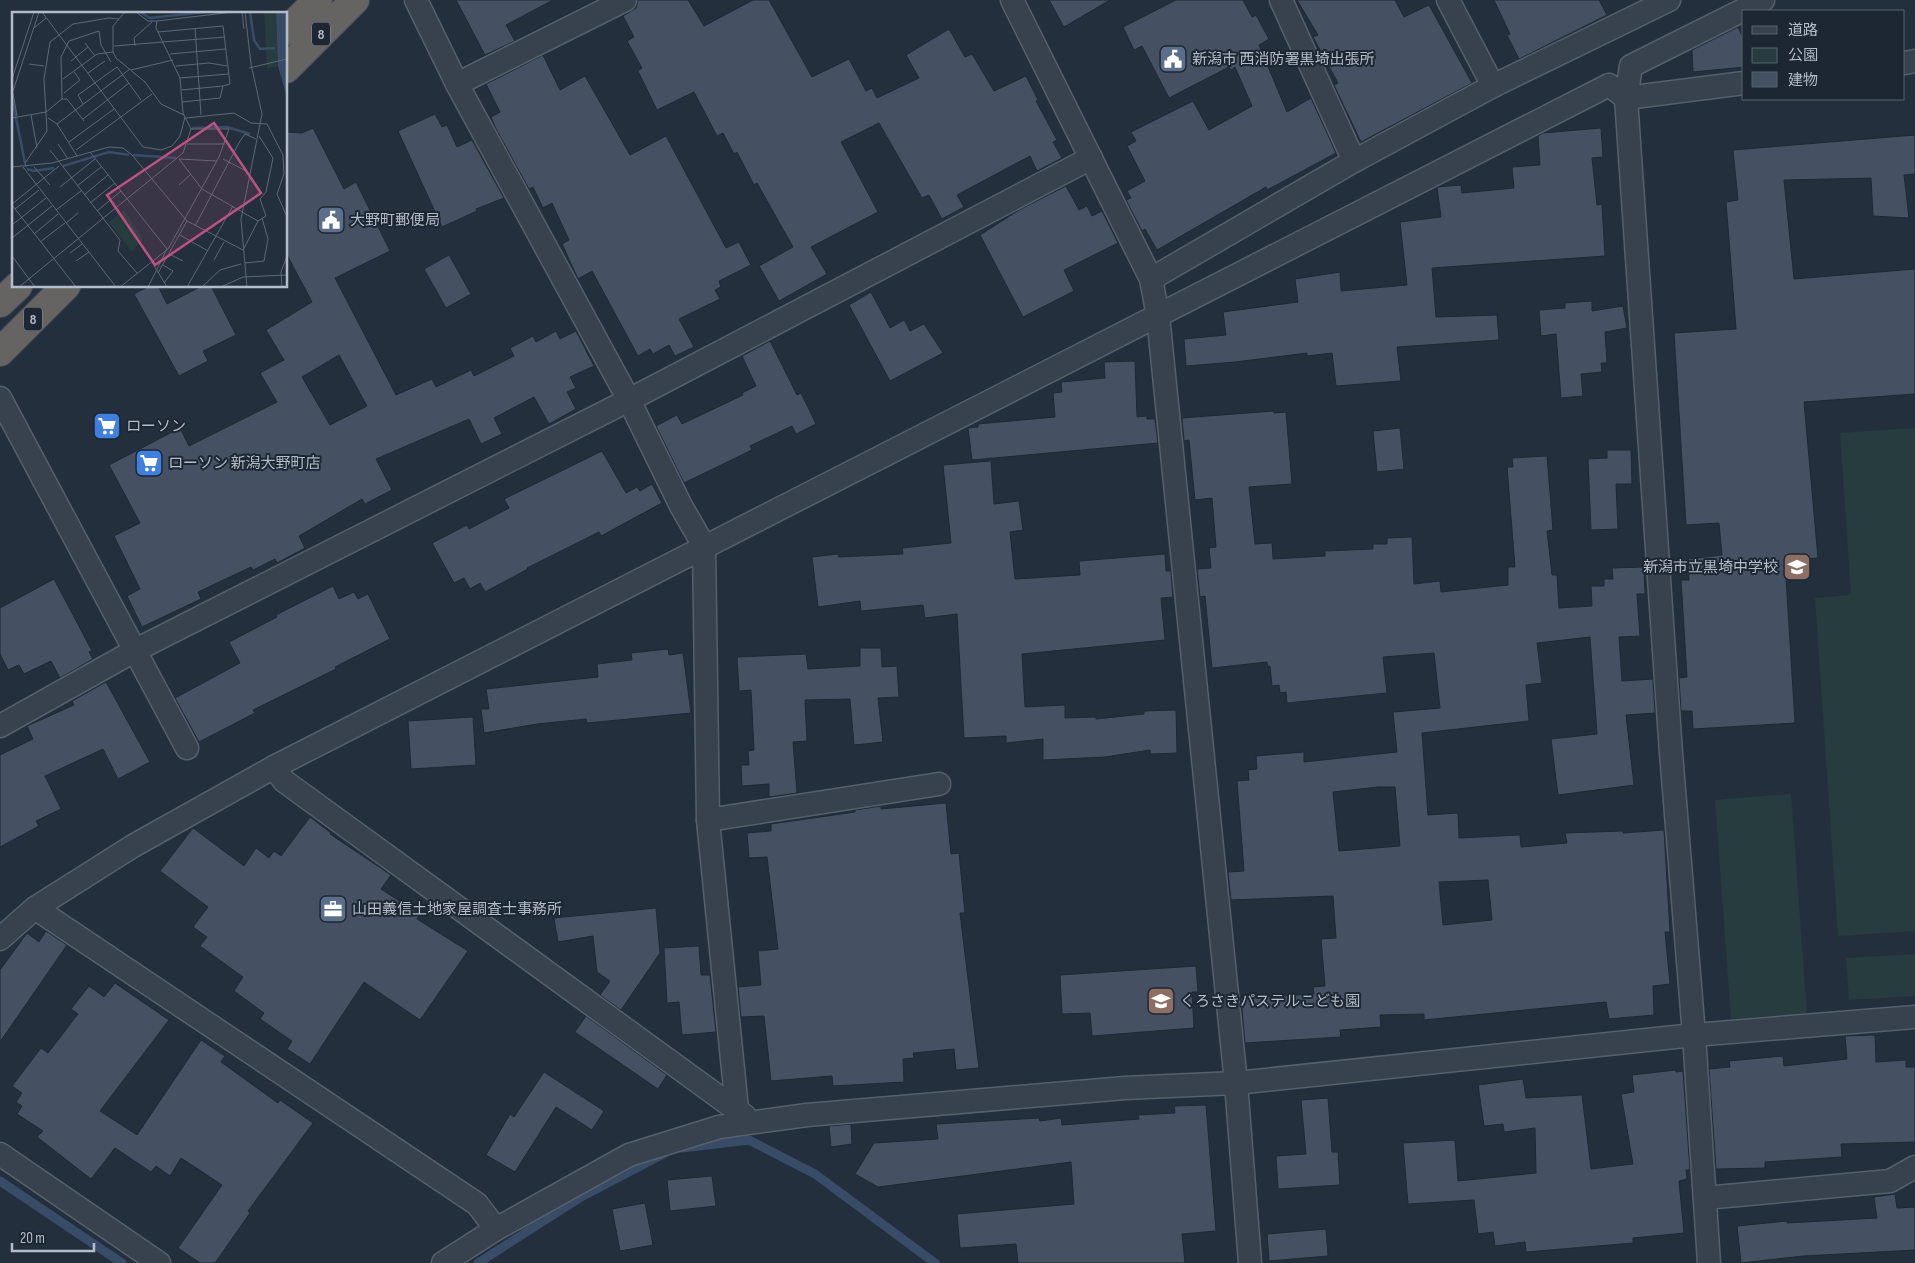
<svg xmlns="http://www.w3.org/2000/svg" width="1915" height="1263" viewBox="0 0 1915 1263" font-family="'Sofia Sans Condensed','Noto Sans JP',sans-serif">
<rect width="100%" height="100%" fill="#242f3e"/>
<g fill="#263c3f">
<path d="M1915 428V931L1838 936 1815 598 1851 595 1840 433Z"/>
<path d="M1791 794 1807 1014 1731 1019 1715 800Z"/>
<path d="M1915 954V996L1849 1000 1846 958Z"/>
</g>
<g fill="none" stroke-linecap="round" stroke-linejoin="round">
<g stroke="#394c67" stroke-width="9">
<path d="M682 1148 749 1140 815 1174 935 1263"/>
<path d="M0 1181 122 1263"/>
<path d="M478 1263 581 1197 665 1153"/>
</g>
</g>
<g fill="#455162" stroke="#1f2835" fill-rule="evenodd">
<path d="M456 0H553L506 25 515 41 485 55Z"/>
<path d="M638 0H688L704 26 753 0H769L812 77 849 59 866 91 872 88 877 98 919 78 906 55 949 29 965 57 972 54 994 91 1026 76 1038 100 1036 101 1057 140 1053 142 1062 158 1037 171 1030 156 957 195 964 207 942 219 929 195 922 198 879 123 841 142 878 212 811 247 827 274 779 301 759 266 793 247 757 183 754 185 737 152 734 154 723 133 717 136 694 92 657 110 638 71 642 68 627 41 634 37 623 16 636 8Z"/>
<path d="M1049 0H1110L1064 27Z"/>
<path d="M1176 0H1243L1252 17 1256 15 1269 39 1259 45 1287 112 1311 98 1336 153 1267 190 1266 187 1157 250 1145 229 1142 231 1126 200 1131 198 1127 191 1145 181 1127 146 1136 141 1131 132 1193 101 1209 130 1252 106 1235 67 1231 70 1229 67 1169 98 1142 46 1134 50 1123 27Z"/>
<path d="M1297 0H1395L1404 17 1429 5 1472 83 1361 142 1334 85 1338 83 1313 37 1318 35Z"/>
<path d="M1494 0H1599L1607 15 1519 59 1507 35 1510 34Z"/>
<path d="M1738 27 1744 40V67L1693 72 1692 50Z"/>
<path d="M543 55 560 90 585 76 630 155 666 136 726 248 739 242 751 265 719 281 721 287 715 290 720 299 679 319 694 347 675 356 669 345 653 354 650 349 638 356 592 271 578 279 562 244 569 240 552 203 543 208 533 187 529 189 496 129 491 117 500 112 486 84Z"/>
<path d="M435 114 442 127 447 125 457 147 472 140 504 198 476 209 477 211 442 227 398 131Z"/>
<path d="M313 128 344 189 356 182 390 251 335 278 396 395 432 379 436 387 471 370 474 376 514 356 510 348 533 336 536 342 556 331 560 339 576 331 594 366 570 377 576 388 567 392 576 409 549 424 534 397 494 418 502 434 481 444 469 419 376 459 392 490 365 504 362 499 299 536 305 548 277 563 275 559 253 570 251 567 198 592 201 599 142 627 127 596 140 589 114 536 140 523 109 465 180 428 189 446 277 402 260 373 284 360 266 330 312 302 286 253V132L302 133ZM339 355 367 406 330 425 302 377Z"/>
<path d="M1601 128 1603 157 1592 158 1597 205 1602 204 1605 256 1432 268 1436 317 1497 315 1499 340 1397 347 1401 381 1336 386 1332 353 1307 356V353L1235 362 1186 366 1184 339 1226 335 1223 312 1298 302 1295 279 1340 272 1341 291 1407 285 1400 222 1441 217 1437 187 1461 185 1462 193 1514 188 1512 167 1540 165 1538 136 1543 133Z"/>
<path d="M1915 135V174L1904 175 1909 218 1873 216 1871 178 1784 180 1794 279 1915 269V394L1804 402 1818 558 1785 561 1795 723 1693 729 1692 711H1681L1679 678 1687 677 1681 580H1689L1688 559 1722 555 1719 523 1686 525 1674 333 1736 329 1726 202 1738 200 1733 150Z"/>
<path d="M1066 186 1079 210 1087 206 1092 216 1102 211 1118 243 1064 270 1074 291 1023 317 980 235 1019 210Z"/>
<path d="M449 255 471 294 446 308 424 269Z"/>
<path d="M149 286H158L167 304 202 286H211L236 335 203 351 208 361 179 376 134 294Z"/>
<path d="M871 292 890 328 904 320 910 331 924 324 943 353 890 381 849 305Z"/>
<path d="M1592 301V311L1623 306 1627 328 1605 332 1607 363H1601L1602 372 1581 374 1583 396 1561 398 1556 334 1541 336 1539 310 1565 308V303Z"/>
<path d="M770 341 797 395 801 393 816 424 796 434 792 426 750 446 752 450 684 483 656 426 677 415 682 424 743 395 742 393 756 386 742 356Z"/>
<path d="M1135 361 1137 417 1147 416V419H1155L1158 443 972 460 968 428 978 427V424L1055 417 1053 393 1062 392 1061 382 1105 378 1104 362Z"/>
<path d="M1274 411V413L1286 412 1292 484 1249 487 1255 544 1272 543 1273 559 1325 556V551L1373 549V544H1387V538L1412 537 1414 584 1440 581 1441 592 1508 585V567H1515L1507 467H1513L1512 458 1547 456 1553 530 1547 531 1552 575H1557L1559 608 1592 606 1591 586H1604V579H1613L1612 568 1644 567 1645 594H1637L1640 636 1619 637 1622 681 1653 679 1655 713 1626 715 1634 785 1558 795 1551 739 1597 734 1590 637 1537 643 1542 683 1526 685 1529 721 1422 733 1428 815 1458 813 1459 838 1520 835 1521 847 1567 843 1565 833 1623 831V833L1664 830 1670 932H1665L1670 984 1653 986 1654 1015 1609 1019 1606 1002 1424 1020V1014L1380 1015 1381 1027 1340 1030 1341 1037 1245 1043 1241 998 1314 994 1313 987 1325 986 1321 939 1336 938 1333 896 1231 900 1228 872 1244 871 1237 781 1249 780 1248 770 1257 769 1256 756 1304 752V762L1397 752 1393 712 1440 708 1434 653 1383 657 1387 693 1287 703 1286 692 1280 693 1279 685 1272 686 1270 666 1268 667 1267 662 1212 668 1205 596 1200 597 1197 569 1211 568 1209 548 1216 547 1212 498 1195 500 1189 440 1184 441 1182 418ZM1378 787H1395L1400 846 1339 851 1333 792ZM1488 880 1492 920 1443 925 1439 882Z"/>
<path d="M1400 428 1404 469 1377 472 1373 431Z"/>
<path d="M1607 450H1631L1632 484H1616L1618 529 1591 530 1588 459 1607 458Z"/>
<path d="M602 451 626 493 637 487 640 491 652 484 662 503 601 536 599 532 527 568 528 569 485 592 480 583 470 589 464 578 454 583 432 543 467 525 469 529 509 508 504 499Z"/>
<path d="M991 461 994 504 1019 501 1023 530 1010 532 1015 579 1080 575 1079 561 1165 554 1166 571H1171L1173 597 1161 598 1165 640 1022 654 1025 707 1065 705V718L1096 717V719L1144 714V711L1176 710 1177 753 1151 754 1150 750 1105 757 1043 760V739L1006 743V736L964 738 957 614 925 618 923 605 861 611 860 601 818 607 812 557 838 554 839 557 903 554 902 548 951 543 943 465Z"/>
<path d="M54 579 92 651 89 652 93 659 60 678 51 661 24 674 19 665 8 670 0 654V608Z"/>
<path d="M333 586 339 599 354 592 358 599 368 594 390 639 335 667 336 669 253 710 255 713 199 742 175 698 240 663 229 642 277 617 276 615Z"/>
<path d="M860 648H881L882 667 897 666 899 697 878 698 883 742 854 745 850 699 805 700 807 741 793 742 797 793 769 797V784L742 786 741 765H749L748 751 754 750 751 690 739 691 737 657 806 654 808 669 860 666Z"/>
<path d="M668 649 669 655 683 653 691 713 587 723 586 719 537 724 484 733 481 709H489L486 689 598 677 597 664 632 660 631 653Z"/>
<path d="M106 682 150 762 118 779 103 749 45 776 61 809 36 821 39 826 0 847V755L33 739 27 726 74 705 72 701Z"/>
<path d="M473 717 476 765 411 769 408 721Z"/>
<path d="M946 803 951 854 959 853 965 913H960L979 1068 956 1070 954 1049 913 1053 914 1058 903 1059 904 1082 833 1086 832 1076 771 1081 764 1016 741 1017 738 987 761 985 758 951 778 949 767 857 749 858 747 833 771 831V824L855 812V810L881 806V809Z"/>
<path d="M310 817 331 833 330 834 391 875 381 889 420 914 417 919 468 951 420 1020 364 982 310 1064 287 1049 292 1041 260 1019 264 1013 234 991 243 977 200 946 207 937 193 927 208 907 160 871 193 828 244 866 256 848 269 858 274 851 281 856Z"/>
<path d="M656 908 660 953 621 1010 600 995 610 981 597 972 593 936 558 942 554 918Z"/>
<path d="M46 931 67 945 0 1042V970L27 933 39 942Z"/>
<path d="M699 946 701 975H710L716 1032 682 1035 679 1002 667 1003 664 948Z"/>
<path d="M1196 966 1198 992H1192L1194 1028 1092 1036 1090 1013 1062 1014 1060 975Z"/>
<path d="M115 983 169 1020 100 1111 137 1135 201 1040 225 1056 221 1062 278 1103 280 1100 313 1123 248 1211 250 1213 215 1263H200L178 1248 222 1185 181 1158 170 1176 156 1166 151 1172 115 1148 91 1179 37 1137 43 1131 17 1114 22 1106 16 1102 22 1093 12 1086 41 1048 48 1053 78 1014 71 1009 89 986 104 997Z"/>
<path d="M586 1016 667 1075 658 1089 575 1032Z"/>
<path d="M1875 1035 1876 1062 1906 1060V1067H1915V1142L1841 1144 1842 1157 1765 1162V1168L1716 1169 1709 1069 1730 1067 1729 1061 1783 1056 1784 1066 1847 1059 1845 1036Z"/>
<path d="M1676 1070V1072L1683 1071 1690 1170H1686L1687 1179 1679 1181 1684 1233 1633 1238V1243L1526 1252 1525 1242 1495 1246 1493 1232 1478 1234 1474 1200 1408 1204 1403 1143 1455 1140 1458 1181 1536 1173 1535 1128 1504 1132 1503 1124 1484 1126 1478 1085 1523 1079 1526 1098 1582 1095 1591 1169 1633 1164 1621 1094 1634 1092 1632 1075Z"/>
<path d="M544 1072 604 1111 592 1130 556 1107 515 1172 486 1155 510 1114 514 1117Z"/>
<path d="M1328 1098 1332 1152H1338L1340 1185 1278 1189 1276 1156 1306 1154 1301 1100Z"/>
<path d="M1206 1105 1216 1231 1182 1234 1185 1263H1018L1016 1244 960 1248 957 1214 1074 1204 1071 1162 878 1187 855 1174 874 1143 938 1139 936 1124 1039 1118 1040 1121 1061 1118 1062 1125 1139 1119 1138 1115 1175 1113 1174 1106Z"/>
<path d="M851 1124 852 1144 831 1147 829 1126Z"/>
<path d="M712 1176 716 1206 670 1211 667 1180Z"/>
<path d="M1895 1194 1897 1208 1915 1207V1250L1803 1256 1741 1263 1737 1226 1787 1221V1223L1877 1218 1874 1197Z"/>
<path d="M645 1203 653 1245 620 1251 612 1209Z"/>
<path d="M1326 1229 1328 1256 1269 1261 1267 1234Z"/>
</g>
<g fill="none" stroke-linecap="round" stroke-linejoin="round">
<g stroke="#565f6c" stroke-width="25">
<g id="minor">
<path d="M416 0 457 84 629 400 681 506 704 546 708 820 737 1109"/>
<path d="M1012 0 1151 279 1158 316 1236 1083 1250 1263"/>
<path d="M1281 0 1354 161"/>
<path d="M1448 0 1493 86"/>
<path d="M1904 63 1915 61"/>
<path d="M457 84 625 0"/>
<path d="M1151 279 1354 161 1493 86 1669 0"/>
<path d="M0 398 187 748"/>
<path d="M0 726 134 651 629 400 1091 158"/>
<path d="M274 767 284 781 745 1116"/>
<path d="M708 820 939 784"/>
<path d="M35 908 477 1204 496 1229"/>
<path d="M0 939 35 908 133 846 274 767 1609 85 1626 98 1744 83"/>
<path d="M0 1154 159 1263"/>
<path d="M1705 1198 1890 1181 1915 1167"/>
<path d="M443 1263 496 1229 629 1155 719 1127 807 1115 1125 1088 1236 1083 1694 1035 1915 1017"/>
<path d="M1709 1263 1694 1035 1671 753 1626 98 1631 66 1763 0"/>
</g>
</g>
<g stroke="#434c59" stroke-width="30">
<g id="trunk">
<path d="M286 31 318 0"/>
<path d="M286 69 355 0"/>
<path d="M0 303 18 286"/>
<path d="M0 352 66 286"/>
</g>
</g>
<use href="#minor" stroke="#38414e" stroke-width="22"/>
<use href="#trunk" stroke="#656462" stroke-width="28"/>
</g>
<defs>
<g id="civic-square" transform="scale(1.4375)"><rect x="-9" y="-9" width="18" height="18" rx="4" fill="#5c6f8a" stroke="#1d2633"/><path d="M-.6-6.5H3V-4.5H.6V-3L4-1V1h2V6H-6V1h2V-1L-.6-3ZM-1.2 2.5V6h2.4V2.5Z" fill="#fff"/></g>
<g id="supermarket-square" transform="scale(1.4375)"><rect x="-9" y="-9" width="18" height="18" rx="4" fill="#3f7fe0" stroke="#1d2633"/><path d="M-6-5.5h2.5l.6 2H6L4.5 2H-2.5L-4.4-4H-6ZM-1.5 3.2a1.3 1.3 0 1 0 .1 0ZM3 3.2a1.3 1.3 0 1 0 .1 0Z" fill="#fff"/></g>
<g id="school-square" transform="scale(1.4375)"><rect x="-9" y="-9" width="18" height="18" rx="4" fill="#8d6e63" stroke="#1d2633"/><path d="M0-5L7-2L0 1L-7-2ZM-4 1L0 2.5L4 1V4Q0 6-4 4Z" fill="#fff"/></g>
<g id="office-square" transform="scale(1.4375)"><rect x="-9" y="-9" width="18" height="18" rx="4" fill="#5c6f8a" stroke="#1d2633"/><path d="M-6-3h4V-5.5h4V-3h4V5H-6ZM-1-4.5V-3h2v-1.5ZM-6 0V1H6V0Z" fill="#fff"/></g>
</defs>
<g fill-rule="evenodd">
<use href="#civic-square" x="1173" y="59"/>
<use href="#civic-square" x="331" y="220"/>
<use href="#supermarket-square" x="107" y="426"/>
<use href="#supermarket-square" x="149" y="463"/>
<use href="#school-square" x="1797" y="567"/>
<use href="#office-square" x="333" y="909"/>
<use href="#school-square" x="1161" y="1001"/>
</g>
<g text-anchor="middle" stroke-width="4" stroke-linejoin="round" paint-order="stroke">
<g fill="#1d2633" stroke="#878f9c" stroke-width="1">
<rect x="312" y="22.5" width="18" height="23" rx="4"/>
<rect x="24" y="307.5" width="18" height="23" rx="4"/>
</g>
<g font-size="14" font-weight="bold" fill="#b4bcc9">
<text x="321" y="39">8</text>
<text x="33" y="324">8</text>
</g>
<g font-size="15" fill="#b4bcc9" stroke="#1d2633" text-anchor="start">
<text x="1192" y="64">新潟市 西消防署黒埼出張所</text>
<text x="350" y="225">大野町郵便局</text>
<text x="126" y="431">ローソン</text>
<text x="168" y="468">ローソン 新潟大野町店</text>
<text x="1778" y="572" text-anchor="end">新潟市立黒埼中学校</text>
<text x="352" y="914">山田義信土地家屋調査士事務所</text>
<text x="1180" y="1006">くろさきパステルこども園</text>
</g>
</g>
<g transform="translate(12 12)">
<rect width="275" height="275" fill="#242f3e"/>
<path d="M252 0H264L266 54 255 57ZM112 198 131 226 120 240 97 210Z" fill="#263c3f"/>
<path d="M264 0H275V86L266 54Z" fill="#394c67"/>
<path fill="none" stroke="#394c67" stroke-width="2.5" d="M128 0 138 6 194 0M238 0 242 28 248 37 263 36M0 86 13 151M180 116 215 115 238 122M121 143 164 146M51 154 97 140 117 143M15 157 22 159 42 156"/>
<path fill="none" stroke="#5e6776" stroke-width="1" d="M30 0 131 135 149 138 160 134 168 124 173 105M113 0 101 14V40L104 46 133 70 149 92 172 103M124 0 136 9H145L221 0M230 0 232 17M233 0 239 52 250 102 229 207 235 275M22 16 34 6M183 16 189 103M146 20 211 14 218 72 211 74 208 86 170 90M73 31 83 44M102 34 213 25M123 34 122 26 140 10M158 42 214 37M59 49 76 35M17 52 32 54M164 54 197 51 215 54M237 56 275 47M119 58 161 48M76 61 93 49M168 66 216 62M0 67 22 0M51 67 85 42 101 40M169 78 211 74M1 81 5 104M52 81 68 68 62 60M0 82 27 0M50 87H55L72 109M71 92 66 83 105 55 129 88M19 103 25 136M0 106 34 100 50 87 49 45 57 29 87 19 89 33 99 50M36 106 45 112 65 144M174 106 222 101 239 111 255 112 271 143 272 162 265 182 275 205M71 107 117 71M45 112 118 57M57 130 102 97M46 132 56 147M175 132H213M38 138 108 228 106 239 125 261M64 138 140 82M78 140 155 237M167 147 190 177 246 209M167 147 205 149M211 147 236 160M0 155 40 151 97 135 111 136 120 143 175 209 231 238 246 209 254 204 248 187 254 180 261 146 247 124M11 155 104 275M14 155 13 151 35 119 32 67 38 30 61 12 97 6 107 7M22 155 38 173M167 173 179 162M65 174 89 155M48 175 83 147M72 183 96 163M78 191 103 171M0 192 47 154M0 193 64 275M3 197 27 178M44 198 69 179M85 199 109 179M54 211 66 201M0 213 34 186M183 214 228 129 233 122 244 127M22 222 46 202M168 223 196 239M0 226 40 194M28 230 53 211M58 241 70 232M157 242 171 249M0 244 23 275M202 248 212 230M64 249 77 240M140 250 155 275M233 251 252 249 256 227 250 206M151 253 161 259 152 271M146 261 175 209M7 275 171 141 179 117 171 101 168 66 144 16 145 9M108 275 156 237 207 145 217 117H179M136 275 155 237M175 275 221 194M190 275 208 258 229 252M209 275 231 265 275 263M270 275 269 260 275 244"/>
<path fill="#bd5182" fill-opacity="0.15" stroke="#bd5182" stroke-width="2.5" d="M202 111 249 181 143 253 95 183Z"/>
<rect width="275" height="275" fill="none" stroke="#b4bcc9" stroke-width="2.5"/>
</g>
<rect x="1742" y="10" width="162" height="90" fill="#1d2633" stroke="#59626f"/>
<rect x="1752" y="26" width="25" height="8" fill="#38414e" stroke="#59626f"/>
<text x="1788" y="35" font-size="15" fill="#b4bcc9">道路</text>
<rect x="1752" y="48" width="25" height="15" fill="#263c3f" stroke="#59626f"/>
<text x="1788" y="60" font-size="15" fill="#b4bcc9">公園</text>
<rect x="1752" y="72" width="25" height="15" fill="#455162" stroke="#59626f"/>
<text x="1788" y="85" font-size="15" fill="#b4bcc9">建物</text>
<path d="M12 1243v8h82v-8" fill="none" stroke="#b4bcc9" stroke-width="2.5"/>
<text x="20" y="1243" font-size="15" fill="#b4bcc9" stroke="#1d2633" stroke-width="4" paint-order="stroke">20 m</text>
</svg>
